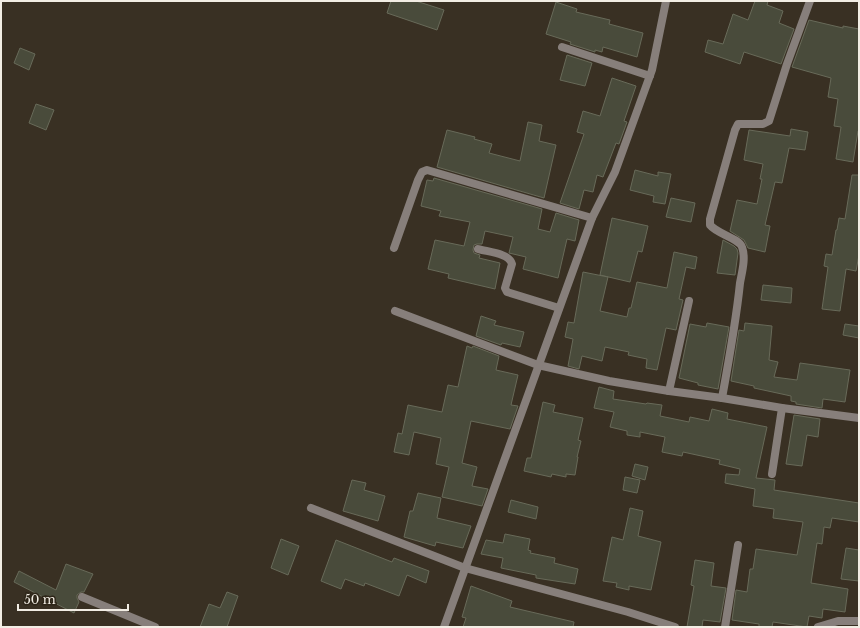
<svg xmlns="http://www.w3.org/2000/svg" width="860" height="628" viewBox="0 0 860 628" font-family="'Libre Baskerville',serif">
<rect width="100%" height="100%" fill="#393023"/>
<g fill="#494b3b" stroke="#686a59">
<path d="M391 1H416L444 10 437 30 387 13Z"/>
<path d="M755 1H768L767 5 783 11 779 23 794 29 781 64 744 52 740 64 705 52 708 40 723 44 733 14 748 20Z"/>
<path d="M556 2 577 9 576 12 610 20 609 24 643 33 637 57 603 47 602 52 595 50V52L570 44 571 42 546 34Z"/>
<path d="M809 20 843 28V26L859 29V131H858L853 162 836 159 841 127 834 126 838 99 828 97 831 78 792 67Z"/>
<path d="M20 48 35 54 29 70 14 63Z"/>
<path d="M567 55 592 63 585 86 560 80Z"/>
<path d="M612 78 636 86 624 121 627 122 619 144 616 143 603 177 597 175 593 192 584 190 579 209 560 203 584 134 577 132 583 111 600 116Z"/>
<path d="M36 104 54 110 46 130 29 123Z"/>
<path d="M528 122 542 125 539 141 556 145 544 198 437 167 447 130 475 137 474 139 492 144 489 153 520 161Z"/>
<path d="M791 129 808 132 805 150 789 148 782 183 775 182 765 225 770 226 765 252 748 248 744 240 730 231 737 200 757 204 762 179H760L763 164 744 160 749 130 790 136Z"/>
<path d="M635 170 658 176V172L671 174 665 204 653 202 654 196 630 190Z"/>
<path d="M852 175H859V255L856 271 846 269 840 311 822 309 828 267 824 266 826 254 832 255 836 230H837L839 218 845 219Z"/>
<path d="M434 178 542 209 538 229 550 232 556 213 579 220 575 241 567 239 558 278 523 269 526 257 509 253 513 237 485 231 482 244H477L474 245 473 250 474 253 480 255 479 258 500 263 495 289 448 278 449 274 428 269 435 240 464 246 470 222 439 216 441 211 421 206 427 180 433 181Z"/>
<path d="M671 198 695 203 691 222 666 217Z"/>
<path d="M612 218 648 226 642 252 638 251 630 282 600 275Z"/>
<path d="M723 240 734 246 737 249 738 253 735 275 717 273Z"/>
<path d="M674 252 697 257 695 269 686 267 679 299 683 300 676 330 666 328 657 370 646 368 647 359 628 355 629 352 605 347 602 361 582 356 579 369 568 366 573 339 565 337 568 322 574 323 583 272 608 277 600 311 627 317 629 308H631L637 282 667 288Z"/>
<path d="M763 285 792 288 791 303 761 300Z"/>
<path d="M481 316 496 321 494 325 524 332 520 347 502 343 501 345 476 336Z"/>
<path d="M707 323 729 327 718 389 698 385V383L679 378 690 324 706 327Z"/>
<path d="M745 323 772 326 769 360 778 362 774 377 797 380 800 363 850 370 845 402 823 399 822 408 796 404V402L791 401V396L754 388V386L731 381 739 330 744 331Z"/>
<path d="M845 324 859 326V338L843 335Z"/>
<path d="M467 346 472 348 473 346 499 356 496 370 518 375 511 405 518 406 510 429 471 421 462 463 477 467 472 486 488 489 482 506 442 497 449 467 436 464 441 438 414 432 409 455 394 452 398 433 402 434 408 405 442 412 448 385 458 387Z"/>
<path d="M599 387 614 391 613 399 646 404 647 403 662 405 660 416 689 422 690 417 709 421 712 409 728 413 727 419 767 427 756 478 775 480 774 490 859 503V522L832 518 830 528 824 527 822 544 817 543 811 583 848 589 845 612 823 609 822 618 809 616 807 627 773 622 772 627H759V624L732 620 736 590 747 592 750 569H753L756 549 797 555 803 522 773 518 774 509 753 506 755 489 725 483 726 474 739 475 740 469 719 464 720 460 683 452 682 456 662 452 665 437 640 432V437L627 435V431L610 427 614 412 594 408Z"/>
<path d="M543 402 555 405 553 412 583 418 578 440 581 441 577 457H578L575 475 566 474V477L552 474 551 477 524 471 527 458H531Z"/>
<path d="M794 415 820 419 818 437 807 435 802 466 786 464Z"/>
<path d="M635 464 648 467 645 480 632 476Z"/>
<path d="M625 477 640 480 637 493 623 490Z"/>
<path d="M352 480 366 483 364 490 385 496 378 521 343 511Z"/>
<path d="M418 493 441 498 437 518 471 526 463 548 436 542 435 546 404 537 410 511H413Z"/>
<path d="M511 500 538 507 536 519 508 512Z"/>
<path d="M630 508 643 511 638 536 661 542 651 590 629 586V590L616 587 617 583 603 581 612 537 623 540Z"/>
<path d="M505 534 530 539 528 550 531 551 530 553 555 558 554 563 578 569 575 584 536 578V575L501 568 503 558 481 554 486 540 503 543Z"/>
<path d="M281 539 299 546 288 575 271 568Z"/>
<path d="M336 540 392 562 394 558 429 571 426 583 407 575 399 596 365 583 364 586 345 579 341 589 321 581Z"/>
<path d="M846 548 859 550V581L841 579Z"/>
<path d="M695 560 714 563 711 586 726 588 720 622 703 620 702 627H687L694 586 691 585Z"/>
<path d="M66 564 93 574 84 592H81L77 595V598L79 602 74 613 14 582 19 571 56 590Z"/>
<path d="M471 586 512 601 510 607 574 622 573 627H463L466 618 462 617Z"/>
<path d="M227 592 238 596 227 627H200L209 604 220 608Z"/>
</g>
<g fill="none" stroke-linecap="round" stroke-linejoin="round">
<g stroke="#877f7b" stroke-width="8">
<path d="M562 47 650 76"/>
<path d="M394 248 418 180 422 172 427 170 592 218"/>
<path d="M478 249C488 252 509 253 512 264L505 288 507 292 559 308"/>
<path d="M395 311 538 365 609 381 669 391 722 398 782 408 859 418"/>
<path d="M669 391 689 301"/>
<path d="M722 398C729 360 736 322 740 283 742 272 746 258 742 247 739 238 717 234 710 225V219L735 130 738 124H763L769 121 787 64 810 1"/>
<path d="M772 474 782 408"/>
<path d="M311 508 465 568 628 612 675 627"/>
<path d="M82 597 155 627"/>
<path d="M444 627 592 218 615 172 652 70 666 1"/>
<path d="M725 627 738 545"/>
<path d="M818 627 838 621H859"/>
</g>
</g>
<rect width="860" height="628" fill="none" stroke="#f2ede4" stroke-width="4"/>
<path d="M18 604v6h110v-6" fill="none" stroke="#f2ede4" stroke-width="2"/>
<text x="24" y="604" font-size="12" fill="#f2ede4" stroke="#2e2619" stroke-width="3" paint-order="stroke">50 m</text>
</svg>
